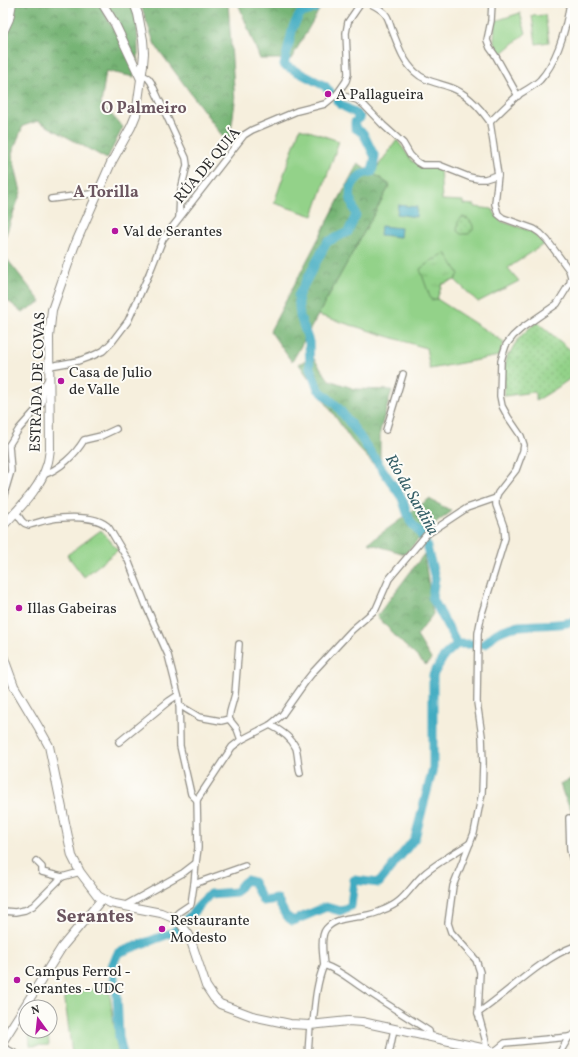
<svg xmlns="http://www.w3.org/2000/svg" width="578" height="1057" viewBox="0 0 578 1057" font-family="Vollkorn,serif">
<defs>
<pattern id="forest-crowns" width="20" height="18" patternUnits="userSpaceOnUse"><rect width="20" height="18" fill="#76b475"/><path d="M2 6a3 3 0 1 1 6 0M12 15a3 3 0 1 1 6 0" fill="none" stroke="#619360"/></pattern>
<pattern id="park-tufts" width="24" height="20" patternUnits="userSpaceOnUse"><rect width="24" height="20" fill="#93d289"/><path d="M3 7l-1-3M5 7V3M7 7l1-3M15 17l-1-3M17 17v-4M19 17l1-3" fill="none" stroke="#7fb476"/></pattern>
<pattern id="garden-dots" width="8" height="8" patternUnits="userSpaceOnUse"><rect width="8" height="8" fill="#93d289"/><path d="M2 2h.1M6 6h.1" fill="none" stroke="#7fb476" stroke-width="1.8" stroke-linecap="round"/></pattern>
</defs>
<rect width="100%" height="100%" fill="#fdfcf7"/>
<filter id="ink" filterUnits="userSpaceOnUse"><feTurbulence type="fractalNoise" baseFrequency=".025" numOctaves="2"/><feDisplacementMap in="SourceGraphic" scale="8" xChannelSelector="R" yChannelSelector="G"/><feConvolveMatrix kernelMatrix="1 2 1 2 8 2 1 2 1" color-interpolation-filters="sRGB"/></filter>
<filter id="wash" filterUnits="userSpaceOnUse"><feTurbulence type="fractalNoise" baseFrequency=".012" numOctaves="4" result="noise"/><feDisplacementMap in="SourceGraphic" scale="16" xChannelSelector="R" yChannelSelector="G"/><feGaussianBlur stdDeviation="0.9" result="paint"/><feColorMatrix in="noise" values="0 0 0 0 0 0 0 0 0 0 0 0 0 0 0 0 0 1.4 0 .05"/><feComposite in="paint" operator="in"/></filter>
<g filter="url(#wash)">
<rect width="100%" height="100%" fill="#f6efdd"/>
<g fill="#93d289" stroke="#5f7e5a">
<path d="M520 13 526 33 500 55 494 41 495 21Z"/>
<path d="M545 15 549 42 536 44 532 16Z"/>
<path d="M300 128 339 141 313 216 274 203Z"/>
<path d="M397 140 413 162 440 166 442 200 463 201V204L475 205V207L492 209 500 221 531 231 544 244 508 268 519 281 478 302 455 280 442 284 437 299 504 342 499 356 430 369 426 348 318 315 390 185 373 173Z"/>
<path d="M101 530 118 550 84 577 67 555Z"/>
<path d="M109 987 118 1054H72L64 993Z"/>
<path d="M29 1031H48L49 1045 30 1046Z"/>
</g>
<g fill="url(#forest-crowns)" stroke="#507050">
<path d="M14 3H99L134 67V77L106 71 101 104 123 127 107 159 38 121 23 126 12 153 21 192 5 237 3 239V35Z"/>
<path d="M106 3H131C139 22 138 42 138 62Z"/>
<path d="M140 3H228L235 102 229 145 155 45Z"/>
<path d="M238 3H323L291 59H260Z"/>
<path d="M358 163 390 185 292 362 270 331Z"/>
<path d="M3 254 41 302 22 312 3 297Z"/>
<path d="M312 356 329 380 355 389 392 390 380 431V471L352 441 299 364Z"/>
<path d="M429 499 452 511 427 530 405 554 368 543Z"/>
<path d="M424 554 433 614 417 636 431 659 426 665 399 640 377 616Z"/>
<path d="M575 777V817L564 796 560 784Z"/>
</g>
<path fill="url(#park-tufts)" stroke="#5f7e5a" d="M446 253 459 274 455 280 442 284 437 299 431 300 420 269 434 259 437 260 436 258Z"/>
<g fill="url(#garden-dots)" stroke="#5f7e5a">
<path d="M462 217C469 218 474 223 473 230L468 234H461L457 231 458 222Z"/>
<path d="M537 322 573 352H575V375L557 388 536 401V394L534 392 504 396V370L508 354H510C515 340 525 331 537 322Z"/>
</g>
<g fill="#41abc1" stroke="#366b76">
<path d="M398 205 417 207 416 217 397 214Z"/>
<path d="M381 226 401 228 400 237 380 235Z"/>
</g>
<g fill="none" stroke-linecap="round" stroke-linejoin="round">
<g stroke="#41abc1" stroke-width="9">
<path d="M315 3V8L300 14 293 27 284 65 325 86 331 93"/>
<path d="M457 644H473"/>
<path d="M483 644H485C489 640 494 634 499 632 523 620 550 629 575 621"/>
<path d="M186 920 210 894 236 892 243 883 247 880 253 882 263 901 277 899 286 916 293 921 326 907 340 911 351 906 354 880 379 883 415 838 433 768V675L444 656 457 644 432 597 435 578 425 540 410 521 402 498 356 431 337 406 318 389 310 368 309 342 300 316 298 296 327 242 348 232 356 215C352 203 346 192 355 181 361 174 362 174 372 172L375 157 363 133 355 128V122L360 118C355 109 343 109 337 101"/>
<path d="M123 1054 119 1037 117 995 112 966 118 953 174 932 177 929"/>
</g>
</g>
</g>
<g filter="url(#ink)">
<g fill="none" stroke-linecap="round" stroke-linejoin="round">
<g stroke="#908d84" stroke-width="8">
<g id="street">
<path d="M369 3C375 6 383 10 386 15 389 19 390 25 392 30 398 45 403 61 415 72 425 82 440 83 452 88 468 94 480 108 490 122"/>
<path d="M492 3 491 21 487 40 490 48 495 55 518 96"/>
<path d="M142 75 148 78 151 82 186 158 187 165 180 194 179 217"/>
<path d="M337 94 357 100 364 105 383 125 403 143 410 155 417 162 422 165H439L469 177 478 179H485L498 175"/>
<path d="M51 199 98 193"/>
<path d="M50 366 78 361 92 356 103 351 112 342 128 321 149 274 163 239 244 135 252 130 297 111 325 104 337 94 346 81 348 74 346 33 348 22 361 3"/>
<path d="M386 430 403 374"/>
<path d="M43 475C60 469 75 455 84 440L101 436 116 429"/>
<path d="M3 498 11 471 9 445 19 429 42 403 44 386 49 378"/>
<path d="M16 512C20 518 22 524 29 525 40 522 50 518 61 518 75 517 100 517 109 528L128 560 147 608 168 655 179 698 180 746 191 794 197 800"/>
<path d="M239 644 235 694 230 712 229 719 237 729 241 740"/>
<path d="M179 705 199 717 221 721 229 719"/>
<path d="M270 725C280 730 291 737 296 748 298 755 298 765 300 773"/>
<path d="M119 742 169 701 178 695"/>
<path d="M569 818 570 850 575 867"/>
<path d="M36 861 42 867V872L62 877"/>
<path d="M194 884 196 863"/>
<path d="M124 906 183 873 196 863 198 848 197 800 232 747 241 740 270 725 282 715 306 681 314 671 352 630 376 609 389 579 426 535 467 508 496 498"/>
<path d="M3 911 15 912 25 910 33 906 62 877 80 872"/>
<path d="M174 917 179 912 191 904 194 884 245 866"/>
<path d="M324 965C323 956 320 936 326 929 335 918 350 918 363 916 369 915 377 913 383 910 405 902 408 889 424 874 437 863 455 853 470 843"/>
<path d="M478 1013C509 992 540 959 575 946"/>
<path d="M313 1024C315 1004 316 984 324 965 341 971 349 979 364 989 385 1003 407 1017 429 1031L430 1037"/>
<path d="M3 1047 16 1054"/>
<path d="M486 1049V1042L478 1013 480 972 476 960 451 932 448 923 453 886 474 833 482 793 483 763 482 736 477 702 478 633 482 613 505 538 504 527 496 505V498L498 493 516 470 523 451 524 445 521 436 508 417 502 406 500 396 501 361 503 354 506 345 513 336 522 328 557 304 570 283 571 277 569 270 547 240 540 233 534 229 503 218 498 214 495 204 498 175 490 122C499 113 508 104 517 96 525 90 533 87 540 80 558 60 566 29 570 3"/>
<path d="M495 1051 505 1043 569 1037 575 1034"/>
<path d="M308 1054 310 1025"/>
<path d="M389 1054 394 1029"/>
<path d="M559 1054 569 1037"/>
</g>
</g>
<g stroke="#908d84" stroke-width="10">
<g id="secondary">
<path d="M102 3 115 24 141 79"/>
<path d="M3 32 9 19 12 3"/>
<path d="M3 526C19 508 40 489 47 465 49 460 49 454 50 449L49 337 52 310 74 247 111 163 131 127 136 115 143 65 144 53 143 40 138 14 134 3"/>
<path d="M3 656 14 686 39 728 49 746 72 856 80 872 98 896 110 903 161 913 178 920 189 935 206 986 214 998 220 1004 252 1016 290 1024 310 1025 348 1021 362 1022 486 1049 502 1054"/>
<path d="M3 1041 62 947 102 899"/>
</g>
</g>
<use href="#street" stroke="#fff" stroke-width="5.5"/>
<use href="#secondary" stroke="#fff" stroke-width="8"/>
</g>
</g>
<g fill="#b5179e" stroke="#fdfcf7" stroke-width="1.5">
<circle cx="328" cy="94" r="4"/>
<circle cx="115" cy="231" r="4"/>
<circle cx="61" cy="381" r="4"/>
<circle cx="19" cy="608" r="4"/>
<circle cx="162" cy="929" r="4"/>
<circle cx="17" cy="980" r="4"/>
</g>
<g text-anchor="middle" stroke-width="4" stroke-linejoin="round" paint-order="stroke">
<g font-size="15" fill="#2b2b2b" stroke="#fdfcf7" text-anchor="start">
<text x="336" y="99">A Pallagueira</text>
<text x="123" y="236">Val de Serantes</text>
<text x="69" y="377">Casa de Julio<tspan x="69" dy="17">de Valle</tspan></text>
<text x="27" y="613">Illas Gabeiras</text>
<text x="170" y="925">Restaurante<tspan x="170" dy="17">Modesto</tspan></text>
<text x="25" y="976">Campus Ferrol -<tspan x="25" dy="17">Serantes - UDC</tspan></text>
</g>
<g font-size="15" fill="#2b2b2b" stroke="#fdfcf7">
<text transform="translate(207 165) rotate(-50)" y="5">RÚA DE QUIÁ</text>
<text transform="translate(37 382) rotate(-88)" y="5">ESTRADA DE COVAS</text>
</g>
<g font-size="16" font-weight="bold" fill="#6b555f" stroke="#fdfcf7">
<text x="144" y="113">O Palmeiro</text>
<text x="106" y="197">A Torilla</text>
</g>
<g font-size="16" font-style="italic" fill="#345e67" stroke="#fdfcf7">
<text transform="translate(413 494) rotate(60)" y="6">Río da Sardiña</text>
</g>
<g font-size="19" font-weight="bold" fill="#6b555f" stroke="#fdfcf7">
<text x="95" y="922">Serantes</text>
</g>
</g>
<rect width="578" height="1057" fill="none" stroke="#fdfcf7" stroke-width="16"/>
<g transform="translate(38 1019) rotate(345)"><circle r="19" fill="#fdfcf7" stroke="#a9a8a5"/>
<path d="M0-3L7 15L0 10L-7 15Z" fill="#b5179e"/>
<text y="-6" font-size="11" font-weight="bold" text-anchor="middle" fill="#2b2b2b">N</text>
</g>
</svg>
